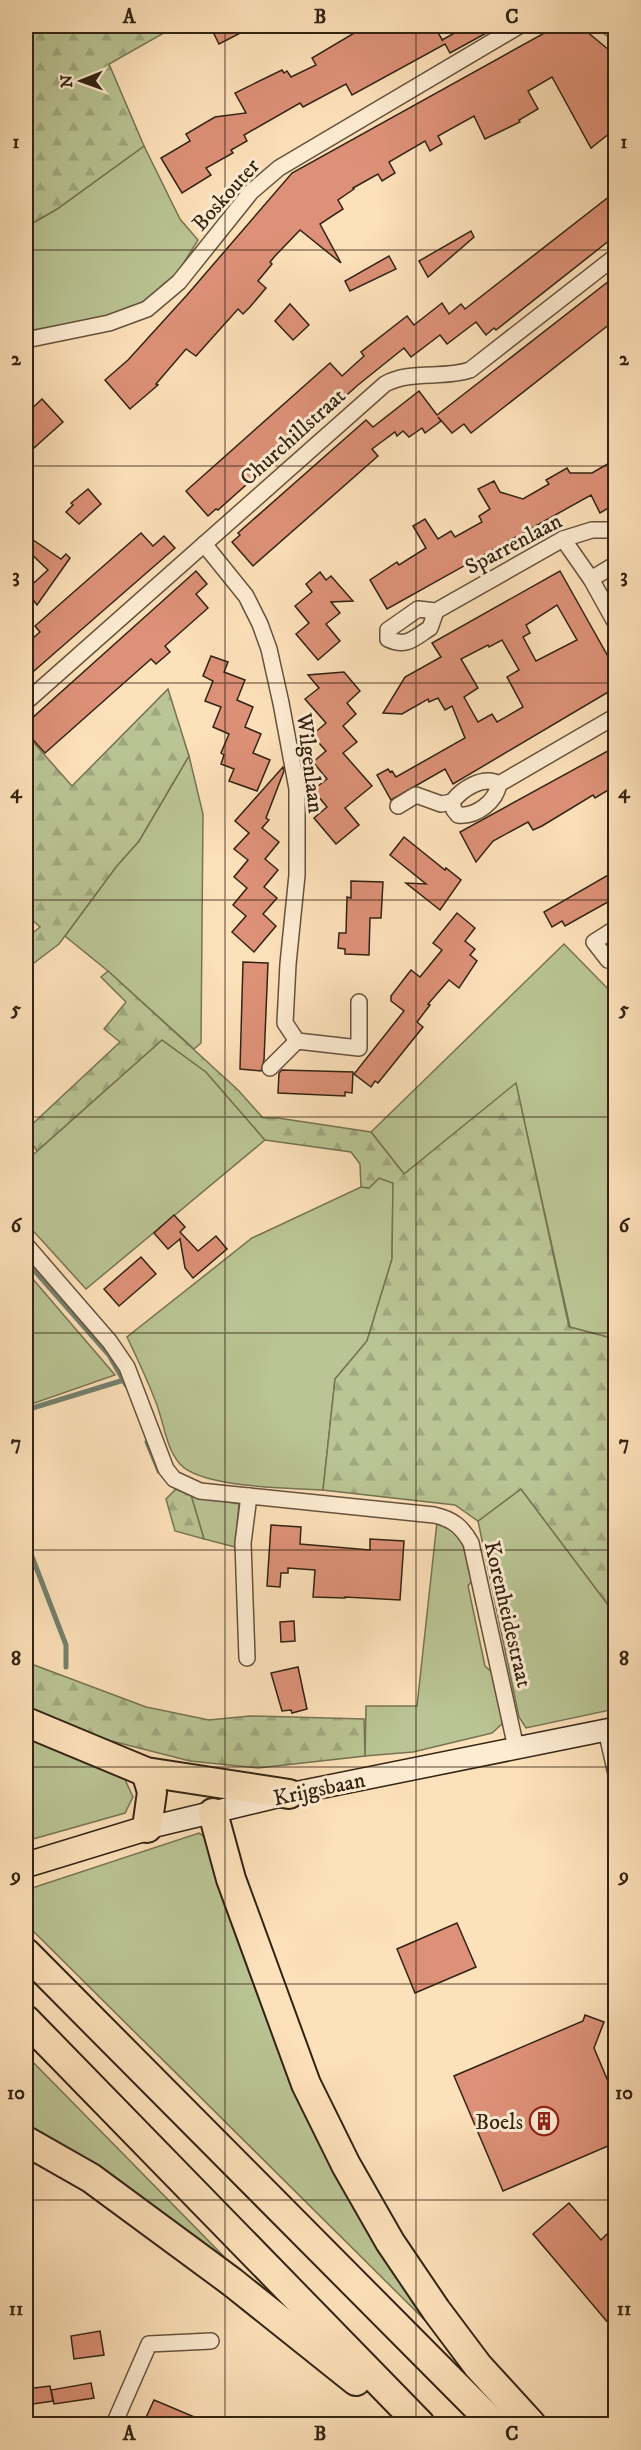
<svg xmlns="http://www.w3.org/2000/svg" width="641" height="2450" viewBox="0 0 641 2450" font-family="'IM FELL DW Pica',serif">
<defs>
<pattern id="forest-firs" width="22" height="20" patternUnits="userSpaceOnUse" patternTransform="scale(1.5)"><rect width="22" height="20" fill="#bac494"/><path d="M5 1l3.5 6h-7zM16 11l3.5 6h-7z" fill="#a0a87f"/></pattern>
</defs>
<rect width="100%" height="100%" fill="#fde1ba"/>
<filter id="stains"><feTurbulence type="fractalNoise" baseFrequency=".00333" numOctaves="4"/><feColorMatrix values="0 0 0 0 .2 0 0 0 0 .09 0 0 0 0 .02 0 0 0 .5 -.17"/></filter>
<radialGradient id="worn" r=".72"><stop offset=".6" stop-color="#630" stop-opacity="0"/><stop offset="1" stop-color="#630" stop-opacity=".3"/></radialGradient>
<g fill="#bac494" stroke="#767453" stroke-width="1.5">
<path d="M144 146 180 219 198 240 178 272 143 302 100 319 27 331 26 227 57 209Z"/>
<path d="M189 756 203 814 201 1043 194 1049 108 971 65 936 116 867 139 841Z"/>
<path d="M564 944 615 996V1339L570 1327 516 1084 404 1174 371 1132Z"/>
<path d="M162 1040 206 1072 265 1140 86 1289 26 1223V1161Z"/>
<path d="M379 1178 393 1183 392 1259 367 1341 335 1379 323 1490C291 1488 201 1488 180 1464 165 1447 164 1421 155 1400 147 1379 137 1358 127 1337L252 1238 361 1187 369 1188Z"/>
<path d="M26 1271 115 1375 26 1406Z"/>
<path d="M521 1489 615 1614V1709L526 1728 519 1717 478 1521Z"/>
<path d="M191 1495 239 1504 235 1547 204 1539Z"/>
<path d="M437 1522 446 1524 468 1545 474 1578 468 1586 485 1666 494 1674 503 1723 492 1733 413 1752 365 1756 366 1706H417Z"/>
<path d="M26 1738 122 1773 133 1797 125 1813 26 1841Z"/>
<path d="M199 1833 213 1842 297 2086 454 2349 26 1924V1890Z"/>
<path d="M26 2055 244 2277 26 2130Z"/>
</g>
<g fill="url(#forest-firs)" stroke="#767453" stroke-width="1.5">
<path d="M26 26H167L171 29 109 64 144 146 57 209 26 227Z"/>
<path d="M168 689 189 756 139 841 116 867 59 944 26 969V938L40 927 26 914V734L72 786Z"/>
<path d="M108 971 238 1090 263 1118H278L371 1132 404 1174 516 1083 569 1327 615 1339V1614L521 1489 478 1521 455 1505 323 1490 335 1379 367 1341 392 1259 393 1183 379 1178 369 1188 361 1187 360 1164 351 1152 265 1140 206 1072 162 1040 37 1151 26 1134V1130L120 1042 104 1029 126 1002 101 977Z"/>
<path d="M176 1489 191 1495 204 1539 175 1531 166 1499Z"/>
<path d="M26 1662 146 1707 209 1720 250 1716 364 1719 365 1756 258 1768 190 1761 92 1736 26 1707Z"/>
</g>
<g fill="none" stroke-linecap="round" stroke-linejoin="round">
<g stroke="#74806e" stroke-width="5">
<path d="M26 1261 109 1355 126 1385"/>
<path d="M26 1410 124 1380"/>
<path d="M147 1442 159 1471"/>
<path d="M26 1541 66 1645V1667"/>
</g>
</g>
<g fill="#dd9178" stroke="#332312" stroke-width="1.5" fill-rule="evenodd">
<path d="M210 26H254L219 44Z"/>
<path d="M366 26H434L443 41 442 40 467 26H499L450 53 445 44 352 95 346 84 303 107 300 103 244 135 247 141 231 150 233 153 206 168 211 175 182 193 161 158 190 141 186 134 215 117 246 113 235 93 282 70 284 73 287 71 291 77 316 65 312 58Z"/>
<path d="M557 26H580L615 55V129L591 148 552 77 528 91 538 109 519 120 520 122 485 139 474 116 438 136 442 144 430 151 425 141 389 162 395 173 382 181 378 174 353 188 354 189 338 200 343 209 320 224 341 263 300 230 275 256 270 262 272 264 258 281 266 288 250 307 243 314 238 309 196 356 186 349 156 384 158 385 130 409 105 380 128 360 187 295 292 173Z"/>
<path d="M615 192V236L496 330 494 328 486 335 476 322 447 344 440 335 411 357 404 348 358 385 218 510 216 509 208 516 186 491 330 363 342 376 364 356 361 352 407 316 414 325 442 303 449 314 461 304 465 309Z"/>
<path d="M471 231 474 237 428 277 419 261Z"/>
<path d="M389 256 396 269 350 291 345 281Z"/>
<path d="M609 281 615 289V320L471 433 464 424 452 433 438 417 441 421 425 433 422 428 409 437 403 431 397 436 395 432 372 449 378 456 253 566 232 542 240 535 238 533 366 420 373 427 419 391 437 415Z"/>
<path d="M290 304 309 325 293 340 275 321Z"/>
<path d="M42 399 63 422 26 455V414Z"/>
<path d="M611 462 615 469V504L600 513 591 495 387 609 370 580 397 562 399 565 426 548 413 526 425 519 438 539 451 531 455 537 482 522 479 516 490 509 478 489 494 481 500 492 523 499 549 484 546 480 567 468 570 473H592Z"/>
<path d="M88 489 101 504 79 524 66 512 73 505 71 503Z"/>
<path d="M141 533 153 546 164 536 175 548 34 671 26 661V644L40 632 35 626Z"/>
<path d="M26 535 61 559 66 554 70 558 37 605 26 590 48 570 26 549Z"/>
<path d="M196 571 207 584 196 594 208 608 165 646 170 652 156 664 151 659 45 753 26 732V726L31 722 30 720Z"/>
<path d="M560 571 615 669V688L453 784 445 769 391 800 377 775 388 769 390 772 392 771 396 777 465 738 452 706 445 710 438 698 429 702 428 699 402 714 383 713 405 677 441 657 432 643ZM557 605 577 640 536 661 523 637 530 633 526 625ZM502 640 519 670 507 677 523 707 497 722 492 714 478 722 464 697 478 688 461 659 488 645 489 647Z"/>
<path d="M320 572 326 580 331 576 353 601 331 602 340 613 326 624 340 641 318 660 296 634 309 623 295 606 312 592 306 584Z"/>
<path d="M211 656 228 662 224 672 245 680 237 700 253 707 245 727 261 734 253 753 270 760 257 791 229 781 234 769 221 764 224 755 221 753 229 734 213 727 221 707 205 701 213 681 203 676Z"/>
<path d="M344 672 360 691 347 703 356 714 343 726 357 742 343 753 372 786 345 808 359 825 336 844 314 818 327 807 313 790 327 779 313 762 326 751 312 735 326 723 305 699 319 688 308 675Z"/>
<path d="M615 747V786L595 798 593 795 542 826 533 830 528 822 493 841 476 862 460 832Z"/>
<path d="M283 767 284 771 266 818 269 820 262 828 279 842 265 859 278 870 264 887 277 898 263 914 276 926 254 952 232 932 246 916 233 905 247 888 234 877 248 860 234 849 249 833 235 821Z"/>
<path d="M404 837 445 870 446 868 461 880 440 910 406 883 426 884 390 855Z"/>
<path d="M615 871V898L565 926 562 921 552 927 544 912Z"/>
<path d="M351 881 383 882 381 918H370L369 955 345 954V949L338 948 339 933H346L347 897 351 898Z"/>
<path d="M457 913 475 928 465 941 475 949 470 955 477 961 459 988 449 980 428 1004 430 1005 417 1022 423 1027 378 1083 375 1081 371 1087 354 1074 404 1011 391 1001V996L411 970 420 977 442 950 433 943Z"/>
<path d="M243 962 268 963 264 1060 261 1071 240 1069Z"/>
<path d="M282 1070 353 1072 352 1093 345 1092V1096L278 1093 279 1073Z"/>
<path d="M174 1215 185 1227 180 1232 198 1251 216 1236 227 1249 193 1278 185 1268 180 1239 168 1249 154 1233Z"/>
<path d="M141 1257 156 1274 119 1306 104 1289Z"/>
<path d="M271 1525 301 1527 300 1544 370 1550V1539L404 1541 400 1600 345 1597V1598L313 1597 315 1570 288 1568V1573H281L280 1587 267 1586Z"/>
<path d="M294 1621 295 1641 281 1642 280 1622Z"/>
<path d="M298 1667 307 1709 292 1713 291 1710 282 1711 271 1673Z"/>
<path d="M457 1923 476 1967 415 1993 397 1949Z"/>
<path d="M585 2015 604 2022 594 2048 615 2098V2143L503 2191 454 2076 583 2021Z"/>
<path d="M569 2203 601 2240 615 2226V2331L533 2234Z"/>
<path d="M100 2331 104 2355 74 2359 71 2336Z"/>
<path d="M91 2383 94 2398 54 2404 51 2390Z"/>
<path d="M50 2386 53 2401 26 2405V2389Z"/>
<path d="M154 2400 211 2424H143Z"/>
</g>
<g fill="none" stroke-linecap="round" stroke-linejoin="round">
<g stroke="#66523c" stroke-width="18">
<g id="minor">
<path d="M26 340 109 323 147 309 179 282 251 192 279 168 519 26"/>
<path d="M563 539 591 579 616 624"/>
<path d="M204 544 246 596 260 624 269 649 281 703 297 789V875L288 964 285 1023 297 1041 359 1048V1002"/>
<path d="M591 579 616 564"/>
<path d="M436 611 430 628C414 638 407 648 388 639V630L418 609 436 611 563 539 592 530H616"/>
<path d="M26 702 385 384C410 370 443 379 470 370L616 256"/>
<path d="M499 784C483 775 462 789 452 802L454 810 458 815C477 817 496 801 499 784L616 716"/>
<path d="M398 806 416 795 441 804 452 802"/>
<path d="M616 928 594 942 608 960 616 956"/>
<path d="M270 1068 297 1041"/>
<path d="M26 1245 110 1342 127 1367 166 1469 174 1479 200 1491 434 1515C453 1519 462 1527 471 1543L516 1748"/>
<path d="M247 1658 243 1543 249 1496"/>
<path d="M606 1730 616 1774"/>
<path d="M114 2424 149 2344 211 2341"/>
</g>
</g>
<g stroke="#66523c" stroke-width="22">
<path id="tertiary" d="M611 26 616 29"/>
</g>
<g stroke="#332312" stroke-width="24">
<path id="secondary" d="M147 1828 289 1794 616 1728"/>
</g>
<g stroke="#332312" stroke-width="27">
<path id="primary" d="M26 1865 147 1828"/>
</g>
<g stroke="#332312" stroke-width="32">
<g id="motorway">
<path d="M26 1722 146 1772 289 1794"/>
<path d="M146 1772 152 1792 147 1828"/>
<path d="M213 1813 231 1879 306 2084 346 2165 390 2242 436 2310 478 2366 531 2424"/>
<path d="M26 1953 494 2424"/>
<path d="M26 2020 420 2424"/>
<path d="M26 2141 91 2178 232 2282 356 2381"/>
</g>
</g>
<use href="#minor" stroke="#feecd2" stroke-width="15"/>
<use href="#tertiary" stroke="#feecd2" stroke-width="20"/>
<use href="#secondary" stroke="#feecd2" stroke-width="21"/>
<use href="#primary" stroke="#fde1ba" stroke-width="24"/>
<use href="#motorway" stroke="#fde1ba" stroke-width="28"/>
</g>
<path fill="none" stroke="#332312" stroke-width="1.5" stroke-opacity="0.55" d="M225 26V2424M416 26V2424M26 250H616M26 466H616M26 683H616M26 900H616M26 1117H616M26 1333H616M26 1550H616M26 1767H616M26 1984H616M26 2200H616"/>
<defs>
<g id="building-ring" transform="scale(1.5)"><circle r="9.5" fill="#feecd2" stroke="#8f2418" stroke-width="1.5"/><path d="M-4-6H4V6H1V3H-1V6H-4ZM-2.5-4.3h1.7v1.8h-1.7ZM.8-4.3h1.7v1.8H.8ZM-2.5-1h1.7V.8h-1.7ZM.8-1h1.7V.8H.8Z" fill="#8f2418"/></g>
</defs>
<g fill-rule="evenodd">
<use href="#building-ring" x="544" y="2121"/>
</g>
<g text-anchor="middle" stroke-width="6" stroke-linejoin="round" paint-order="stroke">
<g font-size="22" fill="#332312" stroke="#feecd2">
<text transform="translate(225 194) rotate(-48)" y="8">Boskouter</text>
<text transform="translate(292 436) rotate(-42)" y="8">Churchillstraat</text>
<text transform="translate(513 543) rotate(-28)" y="8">Sparrenlaan</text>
<text transform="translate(311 763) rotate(83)" y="8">Wilgenlaan</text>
<text transform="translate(509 1614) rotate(77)" y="8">Korenheidestraat</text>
<text transform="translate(319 1788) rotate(-12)" y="8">Krijgsbaan</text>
</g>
<g font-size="22" fill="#332312" stroke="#feecd2" text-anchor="end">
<text x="523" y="2129">Boels</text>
</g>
</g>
<rect width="641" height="2450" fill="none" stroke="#fde1ba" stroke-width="66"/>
<g transform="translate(81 81) rotate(269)" stroke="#feecd2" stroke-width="4.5" paint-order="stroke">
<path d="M0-4.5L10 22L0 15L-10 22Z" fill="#332312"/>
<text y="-9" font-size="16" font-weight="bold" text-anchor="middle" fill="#332312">N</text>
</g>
<rect x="33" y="33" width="575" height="2384" fill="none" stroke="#332312" stroke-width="2"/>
<g font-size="20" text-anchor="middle" font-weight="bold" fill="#332312">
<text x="129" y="23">A</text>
<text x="320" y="23">B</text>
<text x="512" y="23">C</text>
<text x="16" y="148">1</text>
<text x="624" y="148">1</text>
<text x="16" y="365">2</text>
<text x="624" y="365">2</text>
<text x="16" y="582">3</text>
<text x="624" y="582">3</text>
<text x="16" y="798">4</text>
<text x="624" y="798">4</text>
<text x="16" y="1015">5</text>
<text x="624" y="1015">5</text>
<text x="16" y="1232">6</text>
<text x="624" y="1232">6</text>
<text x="16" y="1449">7</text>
<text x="624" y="1449">7</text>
<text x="16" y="1665">8</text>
<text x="624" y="1665">8</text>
<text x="16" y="1882">9</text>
<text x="624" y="1882">9</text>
<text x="16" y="2099">10</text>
<text x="624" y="2099">10</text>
<text x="16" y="2315">11</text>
<text x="624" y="2315">11</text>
<text x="129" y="2440">A</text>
<text x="320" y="2440">B</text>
<text x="512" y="2440">C</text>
</g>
<rect width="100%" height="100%" filter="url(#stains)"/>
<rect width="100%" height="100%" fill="url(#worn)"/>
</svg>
